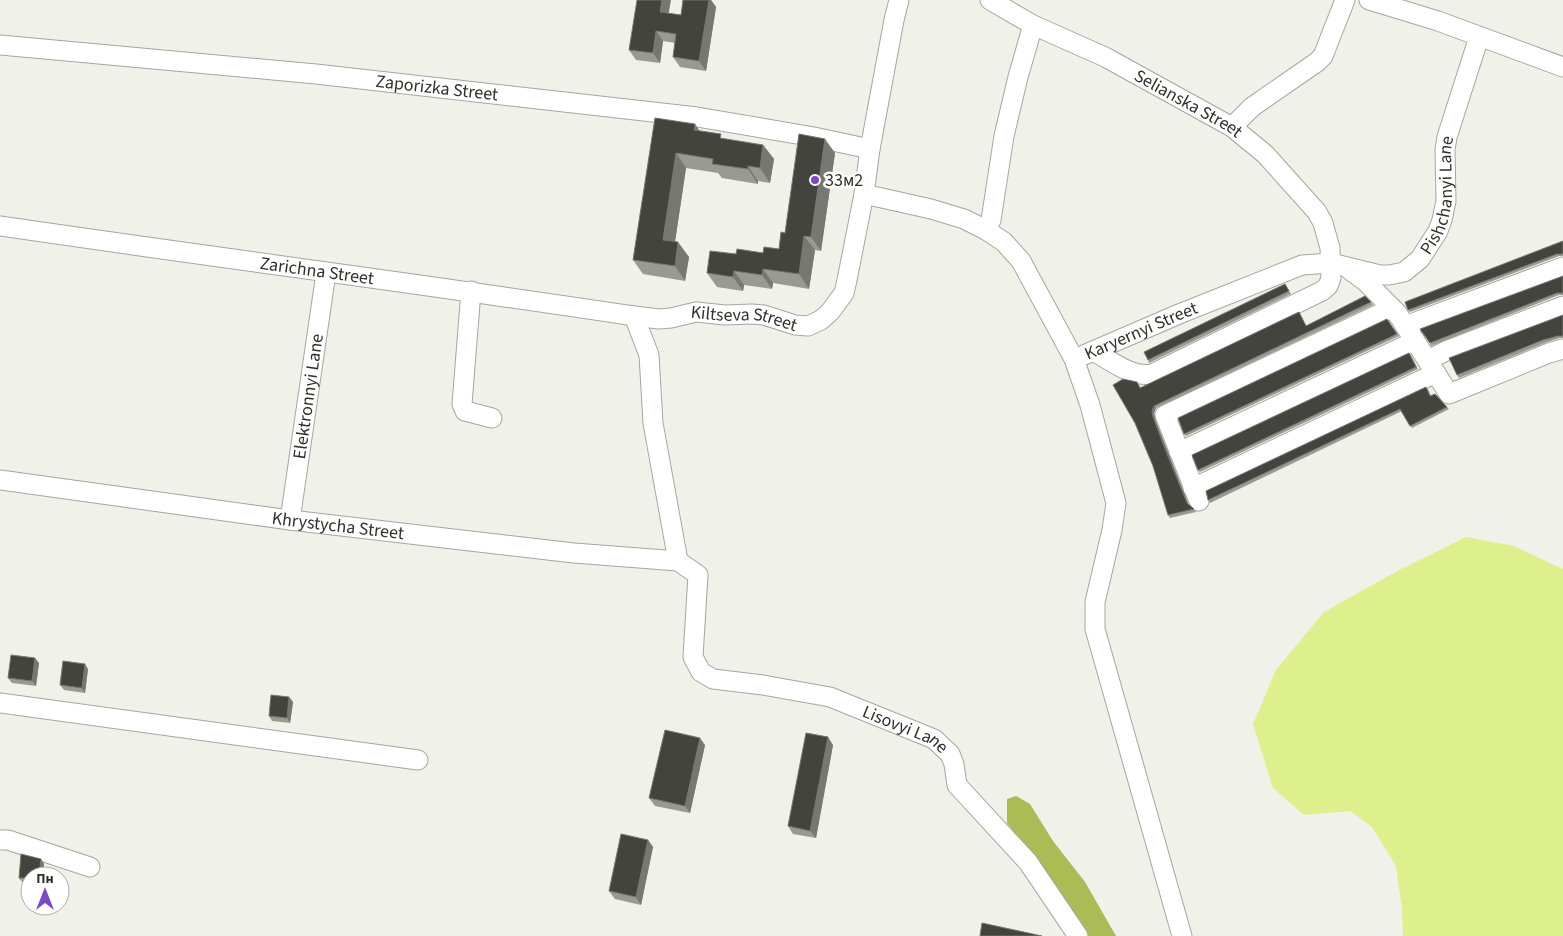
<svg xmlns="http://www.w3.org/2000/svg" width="1563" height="936" viewBox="0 0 1563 936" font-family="'Source Sans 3',sans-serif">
<rect width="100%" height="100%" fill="#f0f2e9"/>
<path fill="#deef8d" d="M1466 537 1514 546 1563 569V936H1403L1402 910 1396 866 1372 827 1350 811 1304 815 1273 788 1253 724 1276 670 1324 612 1401 569Z"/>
<path fill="#abbb56" d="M1016 796 1030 804 1053 841 1085 882 1116 936H1088L1053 884 1007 823V799Z"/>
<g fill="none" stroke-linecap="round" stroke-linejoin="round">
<g stroke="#a5a79e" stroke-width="21">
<g id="minor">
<path id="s1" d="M990 0 1033 25 1105 57 1232 127 1265 154 1317 212 1323 223 1330 248 1331 278 1328 286 1322 291 1152 374C1132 378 1110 360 1093 351"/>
<path d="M1369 0 1438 21 1563 67"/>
<path id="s2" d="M0 45 316 74 697 117 814 137 870 149"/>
<path d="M1232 127 1252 107 1317 62 1323 56 1345 0"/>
<path d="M864 194 931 209 964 219 986 230 1004 242 1021 261 1074 359 1090 405 1116 503 1112 530 1095 602V629L1182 936"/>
<path id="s3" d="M0 226C211 257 423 284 634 316L659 319 671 318 696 312 725 315 752 314 764 315 795 325 808 326 821 320 830 312 844 293 847 280 864 194 870 149 894 20 899 0"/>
<path d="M986 230 991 220 1004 136 1018 77 1033 25"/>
<path d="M1350 270 1365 281 1397 313 1449 394 1549 353 1563 349"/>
<path d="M471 291 462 404 465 411 492 418"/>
<path id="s4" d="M634 316 649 355 653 423 678 561 698 575 693 657 701 672 713 679 763 685 830 697 934 739 950 754 954 764 957 785 1028 862 1078 936"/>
<path d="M1405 326 1563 267"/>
<path id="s5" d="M1084 355 1179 314 1302 265 1331 263 1380 275H1389L1404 272 1420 259 1438 231 1442 220 1446 201 1445 150 1447 137 1479 37"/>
<path d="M1428 360 1448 350 1563 306"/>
<path d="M1179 452 1415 341"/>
<path id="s6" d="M0 480 290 520 574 553 678 561"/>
<path d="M1193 488 1436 373"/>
<path d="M1199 501 1165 415 1392 308"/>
<path id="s7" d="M290 520 326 273"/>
<path d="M0 703 418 760"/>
<path d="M0 840H8L90 867"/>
</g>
</g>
<use href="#minor" stroke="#fff" stroke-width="19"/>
</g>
<g fill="#999b93">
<path d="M683 0H711L716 7 706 71 680 67 673 57 675 43 663 41 660 63 636 60 629 50 669 13 681 15Z"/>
<path d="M655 118 700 131 724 139 763 145 774 159 770 183 758 181V184L722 178 718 173 686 168 675 242 689 257 685 281 643 274 633 260Z"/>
<path d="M835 153 821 251 815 250 809 289 773 283 772 289 744 285 743 291 717 287 707 273 736 254 763 253 779 249 785 233Z"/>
<path d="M1563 241V256H1559L1410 312 1408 310Z"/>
<path d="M1563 276V295H1559L1431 346 1430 343Z"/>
<path d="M1285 284 1291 294 1149 363 1148 360Z"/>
<path d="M1371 302 1373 305 1156 408 1154 413 1155 419 1169 456 1188 504 1196 512 1170 518 1168 515 1140 388 1299 312 1306 326Z"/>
<path d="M1563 315V338H1560L1545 343 1459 378 1457 375Z"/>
<path d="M1387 319 1399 336 1186 436 1184 434Z"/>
<path d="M1411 355 1418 369 1200 472 1198 470Z"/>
<path d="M1428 389 1431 396 1447 407 1449 409 1412 428 1402 411 1210 503 1208 500Z"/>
<path d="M39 663 36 686 12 683 8 678Z"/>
<path d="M88 669 85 693 64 690 60 685Z"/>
<path d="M289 697 293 702 290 723 272 721 269 716Z"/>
<path d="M705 745 690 813 655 806 649 798Z"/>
<path d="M833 745 816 838 793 834 788 826Z"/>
<path d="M648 840 653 847 641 905 615 899 609 891Z"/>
<path d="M41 859 44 864 43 876H30V883H23L19 878Z"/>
</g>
<g fill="#767871">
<path d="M662 0H671L667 22 660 12Z"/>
<path d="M709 0H711L716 7 706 71 699 61Z"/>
<path d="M656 31 663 41 660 63 653 53Z"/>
<path d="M695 124 705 139 694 130Z"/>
<path d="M825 139 835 153 821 251 811 237Z"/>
<path d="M763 145 774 159 770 183 760 168Z"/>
<path d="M676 153 686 168 673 255 663 240Z"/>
<path d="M748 166 758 181V184L748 169Z"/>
<path d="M804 236 815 250 809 289 799 274Z"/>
<path d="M678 242 689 257 685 281 675 266Z"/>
<path d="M763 269 773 283 772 289 762 275Z"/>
<path d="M734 271 744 285 743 291 733 277Z"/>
<path d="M1154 406 1156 408 1154 413 1155 419 1189 505 1187 503 1167 454 1153 417 1152 411Z"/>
<path d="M35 658 39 663 36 686 32 681Z"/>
<path d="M85 664 88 669 85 693 82 688Z"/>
<path d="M289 697 293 702 290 723 287 718Z"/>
<path d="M828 737 833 745 816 838 810 831Z"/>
<path d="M700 738 705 745 690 813 685 806Z"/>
<path d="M648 840 653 847 641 905 636 897Z"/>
<path d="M41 859 44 864 43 876H39Z"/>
</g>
<g fill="#42443d" stroke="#767871">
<path d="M637 0H662L660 12 681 15 683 0H709L699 61 673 57 676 34 656 31 653 53 629 50Z"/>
<path d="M655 118 695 124 694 130 721 134 720 138 763 145 760 168 748 166V169L712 164 713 159 676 153 663 240 678 242 675 266 633 260Z"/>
<path d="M799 134 825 139 811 237 804 236 799 274 763 269 762 275 734 271 733 277 707 273 710 251 736 254 737 249 763 253 764 247 779 249 781 232 785 233Z"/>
<path d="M1563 241V254H1557L1408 310 1405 302Z"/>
<path d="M1563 276V293H1557L1430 343 1420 329Z"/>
<path d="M1285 284 1289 291 1148 360 1144 352Z"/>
<path d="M1365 296 1371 302 1154 406 1152 411 1153 417 1167 454 1187 503 1194 509 1168 515 1153 466 1135 423 1113 385 1123 379 1137 382 1140 388 1299 312 1306 326Z"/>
<path d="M1563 315V336H1558L1543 340 1457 375 1449 358Z"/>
<path d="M1387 319 1397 334 1184 434 1178 418Z"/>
<path d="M1409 353 1416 367 1198 470 1192 455Z"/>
<path d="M1426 387 1430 396 1435 394 1447 407 1410 426 1400 409 1208 500 1206 491Z"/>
<path d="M11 655 35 658 32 681 8 678Z"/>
<path d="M63 661 85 664 82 688 60 685Z"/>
<path d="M271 695 289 697 287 718 269 716Z"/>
<path d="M665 730 700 738 685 806 649 798Z"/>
<path d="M806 733 828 737 810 831 788 826Z"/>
<path d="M621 834 648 840 636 897 609 891Z"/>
<path d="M21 854 41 859 39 876H30V878H19Z"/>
<path d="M982 923 1042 936H980Z"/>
</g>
<circle fill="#7b4ac2" stroke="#fff" stroke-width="2" cx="815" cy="180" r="5"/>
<g text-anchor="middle" stroke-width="5" stroke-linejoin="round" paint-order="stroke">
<g font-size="18" fill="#2f302c" stroke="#fff">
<text dy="6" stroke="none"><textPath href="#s2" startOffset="439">Zaporizka Street</textPath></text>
<text dy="6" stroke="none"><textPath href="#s1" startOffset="224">Selianska Street</textPath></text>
<text dy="6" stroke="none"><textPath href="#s5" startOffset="429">Pishchanyi Lane</textPath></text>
<text dy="6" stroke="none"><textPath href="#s3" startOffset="320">Zarichna Street</textPath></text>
<text dy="6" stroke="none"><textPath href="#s3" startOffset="752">Kiltseva Street</textPath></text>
<text dy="6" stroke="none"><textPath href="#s5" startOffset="62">Karyernyi Street</textPath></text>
<text dy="6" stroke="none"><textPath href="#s7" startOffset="125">Elektronnyi Lane</textPath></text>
<text dy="6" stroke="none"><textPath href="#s6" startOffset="341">Khrystycha Street</textPath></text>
<text dy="6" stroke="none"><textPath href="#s4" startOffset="588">Lisovyi Lane</textPath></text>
</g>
<g font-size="18" fill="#2f302c" stroke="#fff" text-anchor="start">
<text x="825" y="186">33м2</text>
</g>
</g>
<g transform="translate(45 891)"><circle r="24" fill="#ffffff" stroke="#acacab"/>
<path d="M0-4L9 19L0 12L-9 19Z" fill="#7b4ac2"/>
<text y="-8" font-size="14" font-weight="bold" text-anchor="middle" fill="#2f302c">Пн</text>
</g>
</svg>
